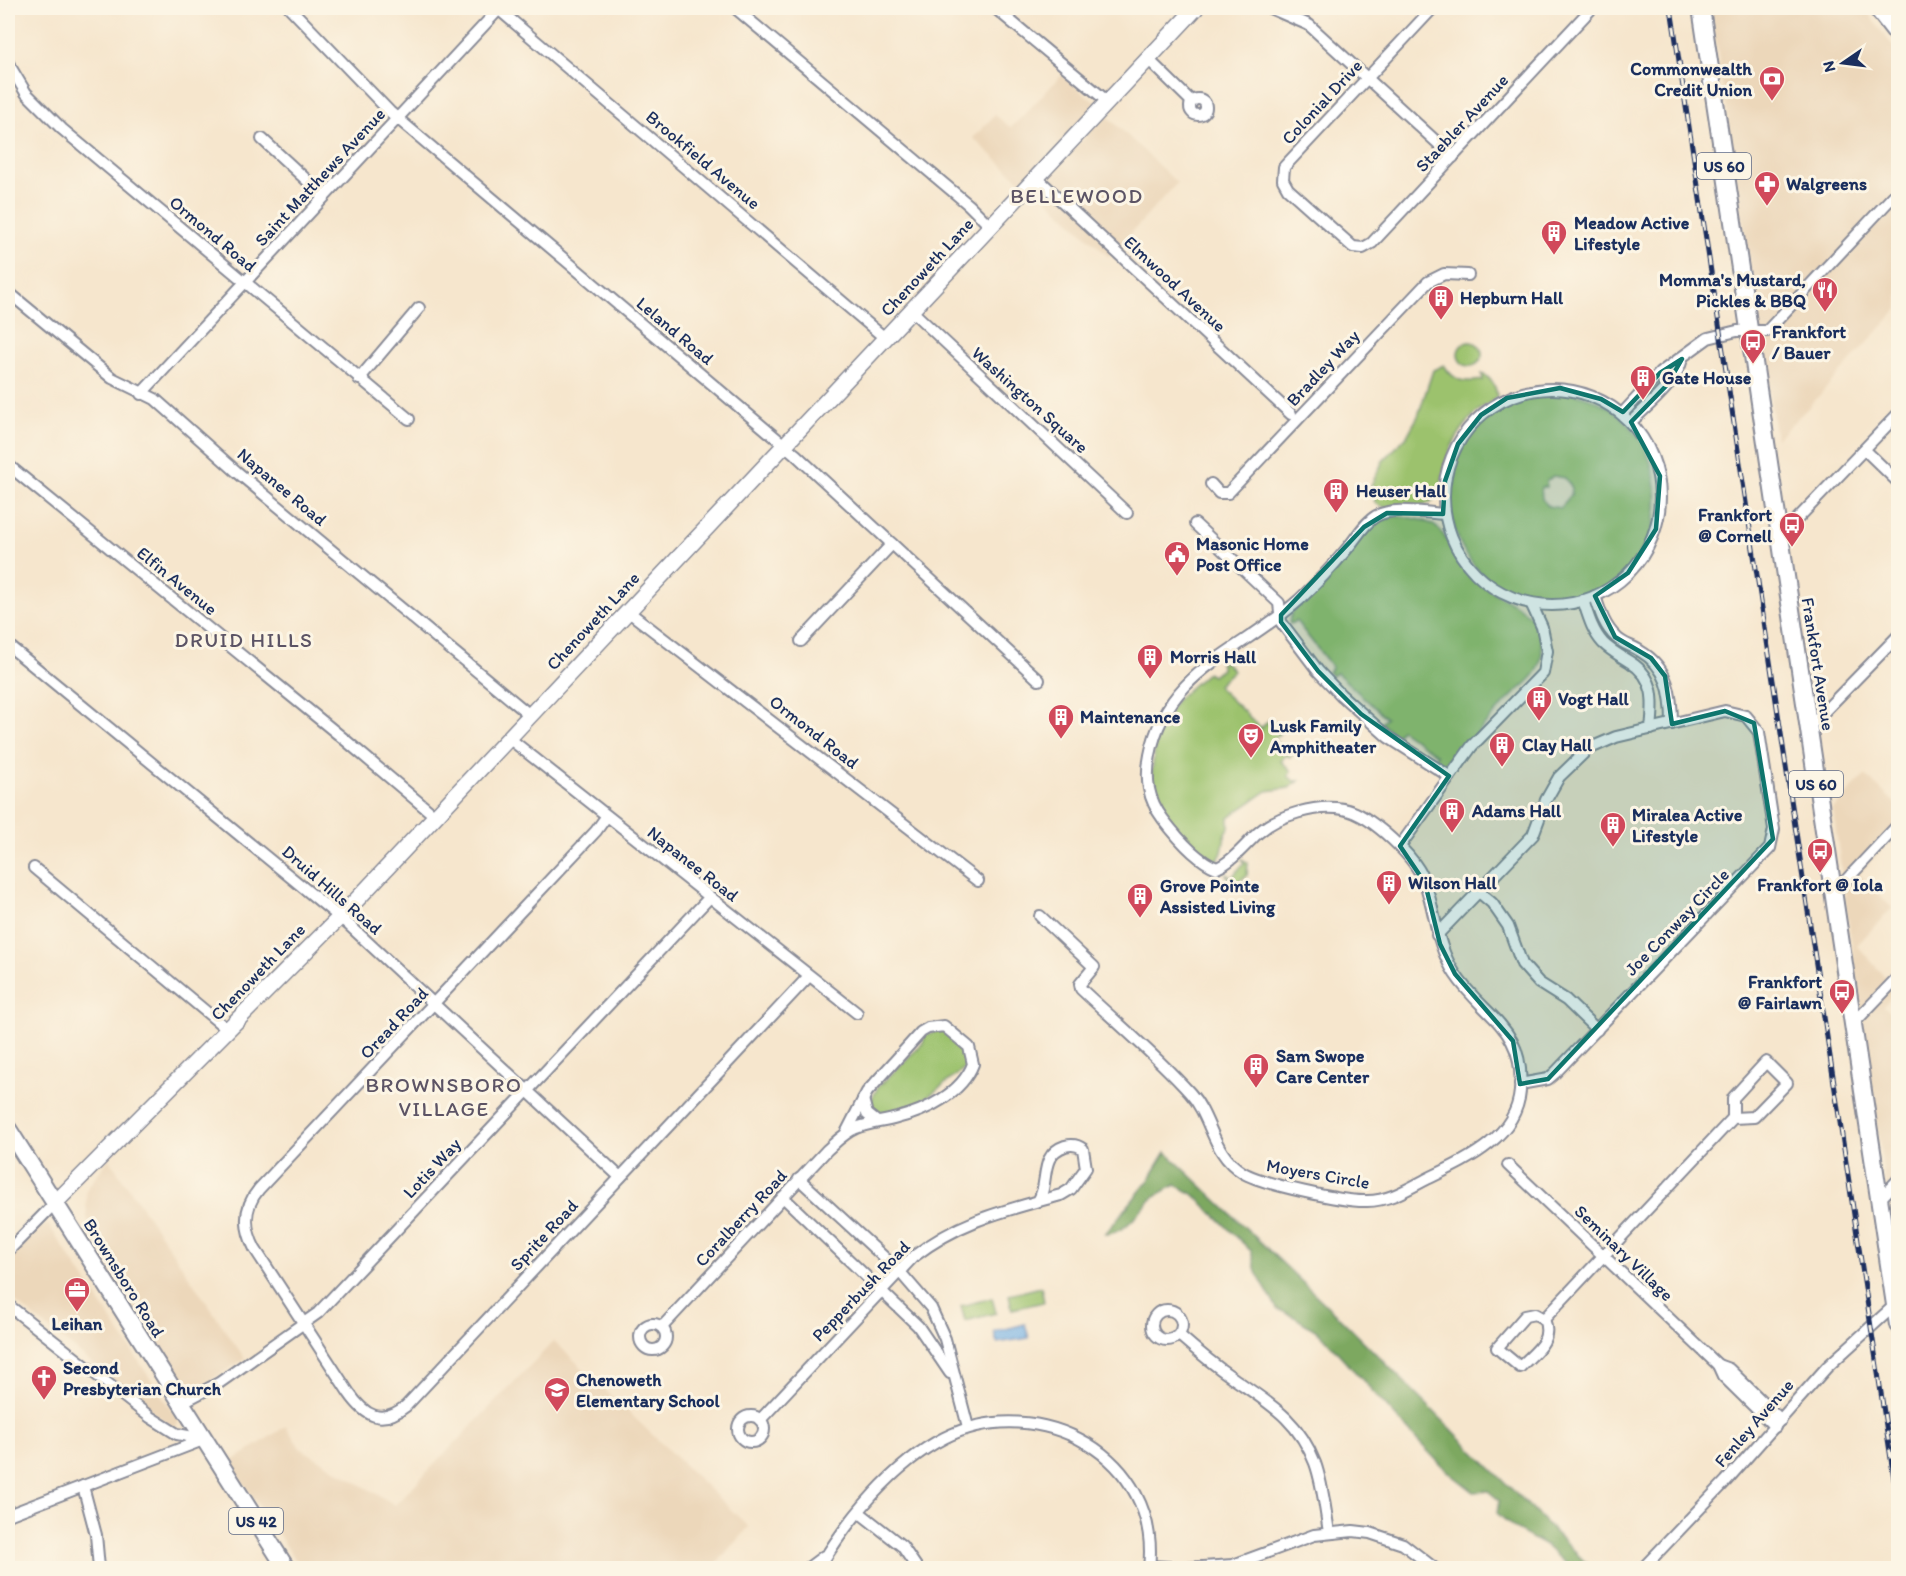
<svg xmlns="http://www.w3.org/2000/svg" width="1906" height="1576" viewBox="0 0 1906 1576" font-family="Itim,sans-serif">
<rect width="100%" height="100%" fill="#fcf5e5"/>
<filter id="ink" filterUnits="userSpaceOnUse"><feTurbulence type="fractalNoise" baseFrequency=".0167" numOctaves="2"/><feDisplacementMap in="SourceGraphic" scale="12" xChannelSelector="R" yChannelSelector="G"/><feConvolveMatrix kernelMatrix="1 2 1 2 8 2 1 2 1" color-interpolation-filters="sRGB"/></filter>
<filter id="wash" filterUnits="userSpaceOnUse"><feTurbulence type="fractalNoise" baseFrequency=".008" numOctaves="4" result="noise"/><feDisplacementMap in="SourceGraphic" scale="24" xChannelSelector="R" yChannelSelector="G"/><feGaussianBlur stdDeviation="1.35" result="paint"/><feColorMatrix in="noise" values="0 0 0 0 0 0 0 0 0 0 0 0 0 0 0 0 0 1.4 0 .05"/><feComposite in="paint" operator="in"/></filter>
<g filter="url(#wash)">
<rect width="100%" height="100%" fill="#f6e6cd"/>
<g fill="#ecd7ba">
<path d="M1711 8H1864L1898 53V309L1807 409 1776 439Z"/>
<path d="M1062 75 1099 106 1025 185 973 138 995 115 1011 128Z"/>
<path d="M1106 115 1177 183 1109 257 1036 189Z"/>
<path d="M1865 775 1898 806V831L1859 874 1892 908 1857 945 1896 990 1884 1006 1898 1021V1277L1833 809Z"/>
<path d="M109 1159 245 1359 204 1384 183 1387 176 1383 87 1218 86 1190Z"/>
<path d="M48 1224 179 1422 174 1428 8 1296V1259L35 1231Z"/>
<path d="M554 1341 749 1527 712 1568H301L230 1463 286 1426 300 1448 395 1505Z"/>
</g>
<g fill="#9cc26d" stroke="#5c7866" stroke-width="1.5" fill-rule="evenodd">
<circle cx="1470" cy="354" r="12"/>
<path d="M1444 365C1454 382 1464 383 1483 380L1482 374C1491 378 1496 386 1497 396 1492 403 1485 405 1479 410 1469 419 1462 429 1456 439 1434 472 1454 508 1405 508 1394 508 1383 510 1375 502L1373 495 1368 492 1383 461 1407 436 1418 416 1433 370Z"/>
<path d="M1539 392C1678 381 1699 578 1573 599 1434 623 1398 417 1539 392ZM1553 476 1565 478 1572 488 1571 495 1560 508 1548 506 1542 499 1541 487H1547L1546 482Z"/>
<path d="M1395 516C1457 521 1436 540 1471 576 1489 594 1515 600 1531 617 1542 630 1545 654 1538 669 1532 681 1522 686 1513 695 1492 715 1474 738 1455 759L1443 763 1433 761 1437 755 1401 730 1396 736 1381 723 1386 718 1337 673 1332 676 1328 672 1332 667 1296 621 1290 624 1289 622 1292 613 1375 523Z"/>
<path d="M1225 662 1233 671 1217 686 1261 728 1270 719 1282 730 1274 740 1288 752 1290 750 1294 753 1290 757 1286 755 1281 761 1291 772 1288 776 1294 781H1299L1289 788 1267 791 1229 817V828C1220 839 1227 854 1215 862L1186 839 1160 810 1151 780 1156 740 1175 701 1207 673 1212 676 1222 669 1220 663Z"/>
<path d="M1242 859 1248 863 1247 875 1238 882H1231L1226 874 1232 877 1244 863Z"/>
<path d="M941 1029C956 1040 973 1048 966 1068L923 1100 898 1113 881 1115 875 1114 869 1104 878 1087 923 1043 925 1035Z"/>
<path d="M1041 1287 1044 1302 1012 1309 1009 1295Z"/>
<path d="M992 1298 996 1313 965 1321 961 1306Z"/>
</g>
<path fill="#7da860" stroke="#4c6c5f" stroke-width="1.5" d="M1166 1152 1342 1320 1591 1568H1571L1546 1546 1515 1529 1497 1513 1499 1500 1488 1491 1474 1492 1447 1471 1416 1439 1320 1333 1293 1316 1277 1309 1256 1272 1251 1251 1193 1194 1176 1185C1169 1189 1160 1192 1154 1197 1140 1210 1126 1234 1105 1234L1149 1180Z"/>
<path fill="#73b0e5" stroke="#4770a2" stroke-width="1.5" d="M1025 1324 1029 1338 997 1343 994 1332Z"/>
</g>
<g filter="url(#ink)">
<g fill="none" stroke-linecap="round" stroke-linejoin="round">
<g stroke="#888a96" stroke-width="14">
<g id="street">
<path d="M290 8 390 112 795 454 1039 680"/>
<path d="M497 8 886 339"/>
<path d="M735 8 969 205 991 227"/>
<path d="M995 8 1108 102"/>
<path d="M1270 8 1309 25 1453 157"/>
<path d="M1433 8 1284 167 1283 180 1288 189 1353 247 1363 248 1372 243 1592 8"/>
<path d="M1148 59 1192 102"/>
<path d="M8 63 26 93 62 129 409 419"/>
<circle cx="1198" cy="107" r="8"/>
<path d="M262 139 324 196"/>
<path d="M1037 178 1291 414"/>
<path d="M8 292 112 378 155 399 237 472 531 716"/>
<path d="M912 311 1127 513"/>
<path d="M359 379 419 308"/>
<circle cx="1552" cy="497" r="108"/>
<path d="M141 394 500 8"/>
<path d="M1622 414 1660 373 1708 338 1737 331H1767L1898 191"/>
<path d="M1631 422C1648 405 1676 384 1682 359"/>
<path d="M1865 450 1898 482"/>
<path d="M8 465 344 739 435 816"/>
<path d="M1211 484 1219 493H1228L1428 282 1444 274 1468 275"/>
<path d="M1195 524 1279 603 1281 622 1318 671 1341 695 1388 737 1449 776"/>
<path d="M1779 538 1898 414"/>
<path d="M1595 596C1600 611 1604 626 1616 637 1622 644 1633 646 1640 651 1668 667 1672 694 1672 724"/>
<path d="M1583 600C1588 615 1592 631 1603 643 1611 651 1621 656 1630 662 1656 678 1654 702 1651 729"/>
<path d="M629 612 978 881"/>
<path d="M801 641 892 544"/>
<path d="M8 645 349 925 620 1177"/>
<path d="M1808 728 1898 636"/>
<path d="M510 739 857 1013"/>
<path d="M606 817 596 831 259 1189C243 1208 244 1228 255 1249L349 1393C365 1416 381 1426 406 1406L809 976"/>
<path d="M1400 846 1472 746 1543 673 1547 651 1542 627 1531 603"/>
<path d="M34 868 228 1030"/>
<path d="M1479 892 1492 903 1508 926 1522 964 1539 983 1566 1000 1597 1030"/>
<path d="M1833 894 1898 825"/>
<path d="M1040 916 1094 967 1080 984 1081 989C1117 1023 1157 1056 1190 1093 1212 1117 1212 1154 1242 1172 1261 1184 1344 1202 1367 1201 1389 1201 1408 1189 1427 1179 1464 1161 1516 1139 1520 1091 1526 1027 1484 1018 1455 974 1436 945 1436 914 1425 883 1418 863 1400 846 1385 833 1373 823 1359 812 1343 809 1317 804 1278 815 1258 833 1245 845 1233 861 1217 868 1197 861 1176 836 1163 819 1148 799 1145 780 1150 755 1166 670 1241 652 1299 600 1315 585 1332 567 1346 550 1355 540 1364 523 1376 516 1394 506 1424 513 1444 514"/>
<path d="M1437 935 1533 835 1546 800 1559 777 1588 749 1616 737 1725 711 1746 716 1759 732 1774 829 1770 848 1555 1073 1548 1079 1520 1084"/>
<path d="M1853 1024 1898 977"/>
<path d="M863 1099 867 1114 877 1122"/>
<path d="M1508 1165 1718 1365"/>
<path d="M799 1179 900 1272 931 1308 945 1339 968 1427"/>
<path d="M783 1197 918 1326 950 1373"/>
<path d="M1880 1199 1898 1180"/>
<path d="M8 1251 55 1203"/>
<path d="M8 1305 150 1417 177 1434 204 1439"/>
<circle cx="1167" cy="1325" r="15"/>
<path d="M1535 1314 1544 1319C1553 1342 1535 1351 1520 1367L1497 1348 1525 1316Z"/>
<path d="M1544 1319 1733 1118V1098L1766 1062 1787 1083 1754 1117 1733 1118"/>
<circle cx="653" cy="1337" r="13"/>
<path d="M662 1327 827 1150C836 1142 844 1133 856 1128 869 1123 883 1122 897 1118 926 1111 962 1093 973 1064L969 1047 944 1026 928 1028 921 1032 867 1092 846 1133"/>
<path d="M1179 1335C1196 1350 1214 1365 1233 1378 1270 1404 1298 1419 1315 1463 1323 1485 1325 1509 1329 1532"/>
<path d="M179 1404 219 1383 318 1313 709 898"/>
<circle cx="751" cy="1429" r="13"/>
<path d="M760 1420 913 1257C961 1220 1003 1211 1061 1195L1071 1189 1086 1168 1083 1149C1078 1145 1072 1144 1065 1146 1038 1155 1050 1184 1038 1201"/>
<path d="M1775 1427 1723 1376 1718 1365 1729 1369 1781 1420"/>
<path d="M83 1486 96 1535 99 1568"/>
<path d="M860 1513 902 1546 917 1568"/>
<path d="M8 1515 203 1440"/>
<path d="M1149 1566 1187 1568 1233 1565 1314 1535 1353 1531 1370 1533 1403 1544 1434 1568"/>
<path d="M808 1568 824 1556"/>
<path d="M819 1568C848 1519 893 1464 944 1438 1039 1390 1162 1457 1149 1568"/>
<path d="M1643 1568 1726 1481 1827 1367 1895 1305"/>
</g>
</g>
<g stroke="#888a96" stroke-width="18">
<path id="secondary" d="M55 1203 349 908 1196 8"/>
</g>
<g stroke="#888a96" stroke-width="20">
<g id="primary">
<path d="M1701 8 1898 1325"/>
<path d="M1877 8 1898 35"/>
<path d="M8 1129 286 1568"/>
</g>
</g>
<use href="#street" stroke="#fff" stroke-width="10"/>
<use href="#secondary" stroke="#fff" stroke-width="15"/>
<use href="#primary" stroke="#fff" stroke-width="16"/>
<g stroke="#1b2f5e" stroke-width="5">
<path id="rail" d="M1671 8 1898 1505"/>
</g>
<use href="#rail" stroke="#fcf5e5" stroke-width="3" stroke-dasharray="9" stroke-linecap="butt"/>
</g>
</g>
<path fill="#0f766e" fill-opacity="0.2" stroke="#0f766e" stroke-width="4.5" stroke-linejoin="round" d="M1682 359 1667 385 1631 422 1660 476 1656 529 1628 573 1595 596 1615 637 1651 658 1665 676 1672 724 1725 711 1754 723 1773 839 1548 1079 1520 1084 1513 1041 1455 974 1440 944 1425 883 1400 846 1449 776 1361 714 1318 671 1281 622V615L1364 527 1387 513 1443 514 1445 481 1458 444 1481 415 1507 398 1560 388 1601 399 1623 412 1660 373Z"/>
<defs>
<g id="bank-pin" transform="scale(1.35)"><path d="M0 17L-7.5 6A9.5 9.5 0 1 1 7.5 6Z" fill="#d1495b" stroke="#fcf5e5"/><path d="M-6-4H6V4H-6ZM0-2.3a2.3 2.3 0 1 0 0 4.6a2.3 2.3 0 1 0 0-4.6Z" fill="#fff"/></g>
<g id="pharmacy-pin" transform="scale(1.35)"><path d="M0 17L-7.5 6A9.5 9.5 0 1 1 7.5 6Z" fill="#d1495b" stroke="#fcf5e5"/><path d="M-2-6h4v4h4v4h-4v4h-4v-4h-4v-4h4Z" fill="#fff"/></g>
<g id="building-pin" transform="scale(1.35)"><path d="M0 17L-7.5 6A9.5 9.5 0 1 1 7.5 6Z" fill="#d1495b" stroke="#fcf5e5"/><path d="M-4-6H4V6H1V3H-1V6H-4ZM-2.5-4.3h1.7v1.8h-1.7ZM.8-4.3h1.7v1.8H.8ZM-2.5-1h1.7V.8h-1.7ZM.8-1h1.7V.8H.8Z" fill="#fff"/></g>
<g id="restaurant-pin" transform="scale(1.35)"><path d="M0 17L-7.5 6A9.5 9.5 0 1 1 7.5 6Z" fill="#d1495b" stroke="#fcf5e5"/><path d="M-5-6h1v4h1v-4h1v4h1v-4h1v5L-1.5 .5V6h-2V.5L-5-1ZM5-6V6H3V1.5H1.5Q1.5-4 5-6Z" fill="#fff"/></g>
<g id="bus-pin" transform="scale(1.35)"><path d="M0 17L-7.5 6A9.5 9.5 0 1 1 7.5 6Z" fill="#d1495b" stroke="#fcf5e5"/><path d="M-5-6H5V4H4V6H2V4H-2V6H-4V4H-5ZM-3.5-4V0h7V-4ZM-3.5 1.2v1.5H-2V1.2ZM2 1.2v1.5H3.5V1.2Z" fill="#fff"/></g>
<g id="civic-pin" transform="scale(1.35)"><path d="M0 17L-7.5 6A9.5 9.5 0 1 1 7.5 6Z" fill="#d1495b" stroke="#fcf5e5"/><path d="M-.6-6.5H3V-4.5H.6V-3L4-1V1h2V6H-6V1h2V-1L-.6-3ZM-1.2 2.5V6h2.4V2.5Z" fill="#fff"/></g>
<g id="theatre-pin" transform="scale(1.35)"><path d="M0 17L-7.5 6A9.5 9.5 0 1 1 7.5 6Z" fill="#d1495b" stroke="#fcf5e5"/><path d="M-5-5.5Q0-4 5-5.5V0Q5 5 0 6Q-5 5-5 0ZM-3.3-2.5H-1v1.5H-3.3ZM1-2.5H3.3v1.5H1ZM-2.8 1Q0 5.5 2.8 1Z" fill="#fff"/></g>
<g id="office-pin" transform="scale(1.35)"><path d="M0 17L-7.5 6A9.5 9.5 0 1 1 7.5 6Z" fill="#d1495b" stroke="#fcf5e5"/><path d="M-6-3h4V-5.5h4V-3h4V5H-6ZM-1-4.5V-3h2v-1.5ZM-6 0V1H6V0Z" fill="#fff"/></g>
<g id="church-pin" transform="scale(1.35)"><path d="M0 17L-7.5 6A9.5 9.5 0 1 1 7.5 6Z" fill="#d1495b" stroke="#fcf5e5"/><path d="M-1.2-6h2.4v3.5h3.3v2.4h-3.3V6h-2.4V-.1h-3.3v-2.4h3.3Z" fill="#fff"/></g>
<g id="school-pin" transform="scale(1.35)"><path d="M0 17L-7.5 6A9.5 9.5 0 1 1 7.5 6Z" fill="#d1495b" stroke="#fcf5e5"/><path d="M0-5L7-2L0 1L-7-2ZM-4 1L0 2.5L4 1V4Q0 6-4 4Z" fill="#fff"/></g>
</defs>
<g fill-rule="evenodd">
<use href="#bank-pin" x="1772" y="79"/>
<use href="#pharmacy-pin" x="1767" y="184"/>
<use href="#building-pin" x="1554" y="233"/>
<use href="#restaurant-pin" x="1825" y="290"/>
<use href="#building-pin" x="1441" y="298"/>
<use href="#bus-pin" x="1753" y="342"/>
<use href="#building-pin" x="1643" y="378"/>
<use href="#building-pin" x="1336" y="491"/>
<use href="#bus-pin" x="1792" y="525"/>
<use href="#civic-pin" x="1177" y="554"/>
<use href="#building-pin" x="1150" y="657"/>
<use href="#building-pin" x="1539" y="699"/>
<use href="#building-pin" x="1061" y="717"/>
<use href="#theatre-pin" x="1251" y="736"/>
<use href="#building-pin" x="1502" y="745"/>
<use href="#building-pin" x="1452" y="811"/>
<use href="#building-pin" x="1613" y="825"/>
<use href="#bus-pin" x="1820" y="851"/>
<use href="#building-pin" x="1389" y="883"/>
<use href="#building-pin" x="1140" y="896"/>
<use href="#bus-pin" x="1842" y="992"/>
<use href="#building-pin" x="1256" y="1066"/>
<use href="#office-pin" x="77" y="1290"/>
<use href="#church-pin" x="44" y="1378"/>
<use href="#school-pin" x="557" y="1390"/>
</g>
<g text-anchor="middle" stroke-width="6" stroke-linejoin="round" paint-order="stroke">
<g fill="#fcf5e5" stroke="#5e6a86" stroke-width="1.5">
<rect x="1697" y="153" width="54" height="26" rx="4.5"/>
<rect x="1789" y="771" width="54" height="26" rx="4.5"/>
<rect x="229" y="1508" width="54" height="26" rx="4.5"/>
</g>
<g font-size="16" font-weight="bold" fill="#1b2f5e">
<text x="1724" y="172">US 60</text>
<text x="1816" y="790">US 60</text>
<text x="256" y="1527">US 42</text>
</g>
<g font-size="18" font-weight="bold" fill="#1b2f5e" stroke="#fcf5e5" text-anchor="start">
<text x="1752" y="75" text-anchor="end">Commonwealth<tspan x="1752" dy="21">Credit Union</tspan></text>
<text x="1786" y="190">Walgreens</text>
<text x="1574" y="229">Meadow Active<tspan x="1574" dy="21">Lifestyle</tspan></text>
<text x="1806" y="286" text-anchor="end">Momma's Mustard,<tspan x="1806" dy="21">Pickles &amp; BBQ</tspan></text>
<text x="1460" y="304">Hepburn Hall</text>
<text x="1772" y="338">Frankfort<tspan x="1772" dy="21">/ Bauer</tspan></text>
<text x="1662" y="384">Gate House</text>
<text x="1356" y="497">Heuser Hall</text>
<text x="1772" y="521" text-anchor="end">Frankfort<tspan x="1772" dy="21">@ Cornell</tspan></text>
<text x="1196" y="550">Masonic Home<tspan x="1196" dy="21">Post Office</tspan></text>
<text x="1170" y="663">Morris Hall</text>
<text x="1558" y="705">Vogt Hall</text>
<text x="1080" y="723">Maintenance</text>
<text x="1270" y="732">Lusk Family<tspan x="1270" dy="21">Amphitheater</tspan></text>
<text x="1522" y="751">Clay Hall</text>
<text x="1472" y="817">Adams Hall</text>
<text x="1632" y="821">Miralea Active<tspan x="1632" dy="21">Lifestyle</tspan></text>
<text x="1408" y="889">Wilson Hall</text>
<text x="1820" y="891" text-anchor="middle">Frankfort @ Iola</text>
<text x="1160" y="892">Grove Pointe<tspan x="1160" dy="21">Assisted Living</tspan></text>
<text x="1822" y="988" text-anchor="end">Frankfort<tspan x="1822" dy="21">@ Fairlawn</tspan></text>
<text x="1276" y="1062">Sam Swope<tspan x="1276" dy="21">Care Center</tspan></text>
<text x="77" y="1330" text-anchor="middle">Leihan</text>
<text x="63" y="1374">Second<tspan x="63" dy="21">Presbyterian Church</tspan></text>
<text x="576" y="1386">Chenoweth<tspan x="576" dy="21">Elementary School</tspan></text>
</g>
<g font-size="18" fill="#1b2f5e" stroke="#fcf5e5">
<text transform="translate(1322 102) rotate(-47)" y="6">Colonial Drive</text>
<text transform="translate(1462 123) rotate(-47)" y="6">Staebler Avenue</text>
<text transform="translate(703 160) rotate(40)" y="6">Brookfield Avenue</text>
<text transform="translate(320 177) rotate(-47)" y="6">Saint Matthews Avenue</text>
<text transform="translate(213 234) rotate(40)" y="6">Ormond Road</text>
<text transform="translate(927 267) rotate(-47)" y="6">Chenoweth Lane</text>
<text transform="translate(1175 284) rotate(43)" y="6">Elmwood Avenue</text>
<text transform="translate(675 331) rotate(40)" y="6">Leland Road</text>
<text transform="translate(1323 368) rotate(-47)" y="6">Bradley Way</text>
<text transform="translate(1030 400) rotate(42)" y="6">Washington Square</text>
<text transform="translate(282 487) rotate(40)" y="6">Napanee Road</text>
<text transform="translate(177 581) rotate(39)" y="6">Elfin Avenue</text>
<text transform="translate(593 621) rotate(-47)" y="6">Chenoweth Lane</text>
<text transform="translate(1818 664) rotate(81)" y="6">Frankfort Avenue</text>
<text transform="translate(814 732) rotate(38)" y="6">Ormond Road</text>
<text transform="translate(693 864) rotate(38)" y="6">Napanee Road</text>
<text transform="translate(332 890) rotate(41)" y="6">Druid Hills Road</text>
<text transform="translate(1677 922) rotate(-46)" y="6">Joe Conway Circle</text>
<text transform="translate(258 972) rotate(-46)" y="6">Chenoweth Lane</text>
<text transform="translate(394 1023) rotate(-47)" y="6">Oread Road</text>
<text transform="translate(432 1168) rotate(-47)" y="6">Lotis Way</text>
<text transform="translate(1318 1174) rotate(10)" y="6">Moyers Circle</text>
<text transform="translate(741 1218) rotate(-47)" y="6">Coralberry Road</text>
<text transform="translate(544 1235) rotate(-47)" y="6">Sprite Road</text>
<text transform="translate(1624 1253) rotate(44)" y="6">Seminary Village</text>
<text transform="translate(124 1278) rotate(58)" y="6">Brownsboro Road</text>
<text transform="translate(861 1291) rotate(-46)" y="6">Pepperbush Road</text>
<text transform="translate(1754 1423) rotate(-49)" y="6">Fenley Avenue</text>
</g>
<g font-size="21" letter-spacing="1.5" fill="#5c5465" stroke="#fcf5e5">
<text x="1077" y="203">BELLEWOOD</text>
<text x="244" y="647">DRUID HILLS</text>
<text x="444" y="1092">BROWNSBORO<tspan x="444" dy="24">VILLAGE</tspan></text>
</g>
</g>
<rect width="1906" height="1576" fill="none" stroke="#fcf5e5" stroke-width="30"/>
<g transform="translate(1843 63) rotate(256)" stroke="#fcf5e5" stroke-width="4.5" paint-order="stroke">
<path d="M0-4.5L10 22L0 15L-10 22Z" fill="#1b2f5e"/>
<text y="-9" font-size="16" font-weight="bold" text-anchor="middle" fill="#1b2f5e">N</text>
</g>
</svg>
